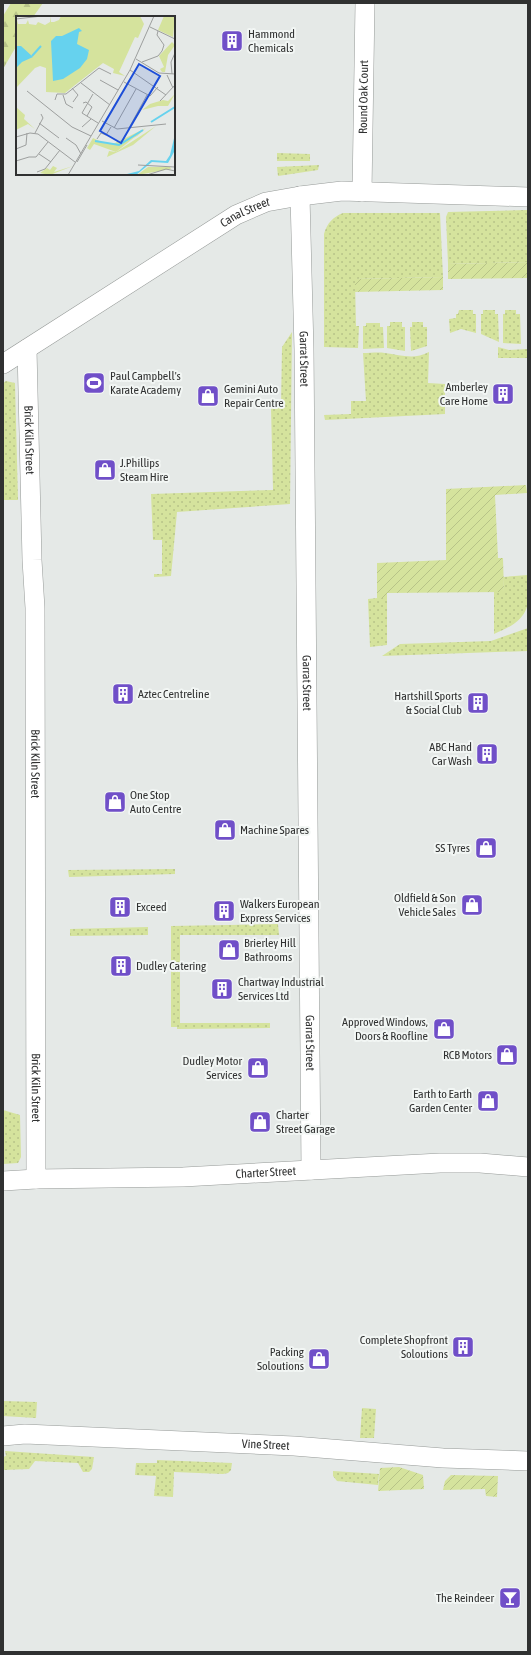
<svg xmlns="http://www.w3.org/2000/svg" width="531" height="1655" viewBox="0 0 531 1655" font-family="'Asap Condensed',sans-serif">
<defs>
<pattern id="grass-dots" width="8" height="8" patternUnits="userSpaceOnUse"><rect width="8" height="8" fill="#d5e39d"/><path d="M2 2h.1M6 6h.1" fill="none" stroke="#b7c388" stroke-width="1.8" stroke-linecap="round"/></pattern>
<pattern id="forest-firs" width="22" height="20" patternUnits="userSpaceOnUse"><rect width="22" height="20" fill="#d5e39d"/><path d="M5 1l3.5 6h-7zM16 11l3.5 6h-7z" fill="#b7c388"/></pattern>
<pattern id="garden-furrows" width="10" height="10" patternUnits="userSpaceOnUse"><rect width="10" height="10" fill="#d5e39d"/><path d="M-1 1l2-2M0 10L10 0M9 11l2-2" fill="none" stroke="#b7c388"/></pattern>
</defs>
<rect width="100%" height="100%" fill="#e5e9e7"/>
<g fill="url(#grass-dots)">
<path d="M277 153 310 154V161H277Z"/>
<path d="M319 165 318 170 278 176 277 167Z"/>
<path d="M528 210V262L448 264 446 217 448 212Z"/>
<path d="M343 213H440L443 277 355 279 356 326H359L358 348 324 347V234C327 223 333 217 343 213Z"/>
<path d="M459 310H473V314H476V333L461 329 450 333 449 319 456 318V314H458Z"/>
<path d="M483 310H495V314H498L499 342 481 334V314H483Z"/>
<path d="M505 310H516V314H520L521 344 503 343V314H505Z"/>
<path d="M390 322H402V327H405V351L387 348V326H390Z"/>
<path d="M412 322H423V327H427V346L411 351 410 327H412Z"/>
<path d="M366 323H380V327H383L384 348 363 349V326H366Z"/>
<path d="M292 332 290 504 177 512 171 576 154 577V574H162V540H153L151 494 273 490 271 408 281 407 282 347Z"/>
<path d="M498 347 509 350 528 349V358H498Z"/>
<path d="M429 352 428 383 445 384V414L325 420 324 415 351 414V401H366L363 353C371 353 378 352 385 353 401 355 414 360 429 352Z"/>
<path d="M6 381 15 383 18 500H3L4 428 3 425V383Z"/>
<path d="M528 575C528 583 530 600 527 607 522 622 508 628 494 634V592H504L503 577Z"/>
<path d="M377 598H387V645L370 647 368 599Z"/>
<path d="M528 628V651L382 656 400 644 491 641Z"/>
<path d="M175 869V874L69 877 68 870Z"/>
<path d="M278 924 279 935H180V1023H270V1028L177 1029V1027H171V926Z"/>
<path d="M148 927V935L70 936V929Z"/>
<path d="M3 1110 20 1115 21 1157 18 1163 3 1164Z"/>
<path d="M3 1401 37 1402 36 1418 3 1416Z"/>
<path d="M362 1408 376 1409 374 1438H360Z"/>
<path d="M5 1451 94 1457 92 1469 89 1472H83L78 1463 35 1461 29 1469 3 1470V1457L6 1456Z"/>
<path d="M157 1460 232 1463 231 1470 228 1473 223 1474 174 1472 173 1497 154 1496 156 1476 135 1475 136 1463H157Z"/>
<path d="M333 1471 379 1474 378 1485 337 1481 333 1476Z"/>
</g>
<path fill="url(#forest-firs)" d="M11 3H43L33 17H17V45L3 69V16Z"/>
<g fill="url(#garden-furrows)">
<path d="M528 262V278L448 279V264Z"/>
<path d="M443 277V290L355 292V279Z"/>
<path d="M526 485 527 493 495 495 498 558H503L504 592 387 593V598H377V563L446 560V489Z"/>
<path d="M399 1467 423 1475 424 1489 378 1491 380 1468Z"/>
<path d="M451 1475 498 1476 497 1497 486 1496 485 1489 443 1490 445 1481Z"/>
</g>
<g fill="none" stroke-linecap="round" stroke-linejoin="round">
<g stroke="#969a98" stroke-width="20">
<g id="street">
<path id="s1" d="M362 192 365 3"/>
<path id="s2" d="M300 196 304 350 311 1170"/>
<path id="s3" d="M27 349 32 560 35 608 36 1179"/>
<path id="s4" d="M3 364 236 215 266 202 300 196 342 191 528 197"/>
<path id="s5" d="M3 1181 36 1179 183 1177 440 1163H480L528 1167"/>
<path id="s6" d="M3 1436 25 1434 294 1446 443 1458 528 1461"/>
</g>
</g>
<use href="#street" stroke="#fff" stroke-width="19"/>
</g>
<defs>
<g id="building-square" transform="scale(1.15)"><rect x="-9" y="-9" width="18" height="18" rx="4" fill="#704fc8" stroke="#f2f6f4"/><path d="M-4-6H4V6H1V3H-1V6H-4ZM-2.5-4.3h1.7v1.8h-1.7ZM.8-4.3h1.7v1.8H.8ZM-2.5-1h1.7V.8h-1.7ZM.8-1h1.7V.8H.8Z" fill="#fff"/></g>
<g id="stadium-square" transform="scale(1.15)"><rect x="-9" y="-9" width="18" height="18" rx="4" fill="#704fc8" stroke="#f2f6f4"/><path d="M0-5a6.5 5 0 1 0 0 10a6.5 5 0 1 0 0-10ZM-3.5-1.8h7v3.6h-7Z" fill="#fff"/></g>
<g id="shop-square" transform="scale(1.15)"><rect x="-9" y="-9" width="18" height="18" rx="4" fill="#704fc8" stroke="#f2f6f4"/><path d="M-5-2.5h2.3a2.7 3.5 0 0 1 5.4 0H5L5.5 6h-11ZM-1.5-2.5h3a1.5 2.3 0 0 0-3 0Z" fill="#fff"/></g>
<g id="bar-square" transform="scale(1.15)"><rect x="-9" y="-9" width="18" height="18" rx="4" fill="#704fc8" stroke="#f2f6f4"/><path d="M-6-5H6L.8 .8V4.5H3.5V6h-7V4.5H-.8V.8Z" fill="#fff"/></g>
</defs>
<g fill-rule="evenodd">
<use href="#building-square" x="232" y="41"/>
<use href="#stadium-square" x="94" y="383"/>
<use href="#building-square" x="503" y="394"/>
<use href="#shop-square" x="208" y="396"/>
<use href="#shop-square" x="105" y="470"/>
<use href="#building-square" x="123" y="694"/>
<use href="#building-square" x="478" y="703"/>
<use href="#building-square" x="487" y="754"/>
<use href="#shop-square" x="115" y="802"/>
<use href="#shop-square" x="225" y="830"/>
<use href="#shop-square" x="486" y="848"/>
<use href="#shop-square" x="472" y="905"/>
<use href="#building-square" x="120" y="907"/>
<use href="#building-square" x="224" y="911"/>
<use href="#shop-square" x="229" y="950"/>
<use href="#building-square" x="121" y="966"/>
<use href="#building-square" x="222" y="989"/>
<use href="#shop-square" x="444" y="1029"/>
<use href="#shop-square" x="507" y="1055"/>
<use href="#shop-square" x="258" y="1068"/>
<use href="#shop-square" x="488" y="1101"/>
<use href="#shop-square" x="260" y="1122"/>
<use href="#building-square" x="463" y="1347"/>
<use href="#shop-square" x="319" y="1359"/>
<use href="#bar-square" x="510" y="1598"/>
</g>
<g text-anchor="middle" stroke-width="4" stroke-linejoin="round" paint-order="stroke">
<g font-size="12" fill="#303131" stroke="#f2f6f4" text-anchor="start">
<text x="248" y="38">Hammond<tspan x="248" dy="14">Chemicals</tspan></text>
<text x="110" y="380">Paul Campbell's<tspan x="110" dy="14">Karate Academy</tspan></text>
<text x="488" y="391" text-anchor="end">Amberley<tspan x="488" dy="14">Care Home</tspan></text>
<text x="224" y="393">Gemini Auto<tspan x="224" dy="14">Repair Centre</tspan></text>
<text x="120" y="467">J.Phillips<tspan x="120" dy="14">Steam Hire</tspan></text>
<text x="138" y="698">Aztec Centreline</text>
<text x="462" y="700" text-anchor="end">Hartshill Sports<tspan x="462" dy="14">&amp; Social Club</tspan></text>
<text x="472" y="751" text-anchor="end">ABC Hand<tspan x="472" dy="14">Car Wash</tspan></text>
<text x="130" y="799">One Stop<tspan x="130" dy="14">Auto Centre</tspan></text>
<text x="240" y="834">Machine Spares</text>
<text x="470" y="852" text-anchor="end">SS Tyres</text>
<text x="456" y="902" text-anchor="end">Oldfield &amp; Son<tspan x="456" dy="14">Vehicle Sales</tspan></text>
<text x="240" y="908">Walkers European<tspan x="240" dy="14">Express Services</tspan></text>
<text x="136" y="911">Exceed</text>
<text x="244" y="947">Brierley Hill<tspan x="244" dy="14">Bathrooms</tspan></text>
<text x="136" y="970">Dudley Catering</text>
<text x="238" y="986">Chartway Industrial<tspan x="238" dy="14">Services Ltd</tspan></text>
<text x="428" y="1026" text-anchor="end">Approved Windows,<tspan x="428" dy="14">Doors &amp; Roofline</tspan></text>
<text x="492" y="1059" text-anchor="end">RCB Motors</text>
<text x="242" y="1065" text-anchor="end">Dudley Motor<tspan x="242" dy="14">Services</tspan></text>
<text x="472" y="1098" text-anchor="end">Earth to Earth<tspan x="472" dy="14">Garden Center</tspan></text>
<text x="276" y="1119">Charter<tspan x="276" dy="14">Street Garage</tspan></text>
<text x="448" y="1344" text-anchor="end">Complete Shopfront<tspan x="448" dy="14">Soloutions</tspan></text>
<text x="304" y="1356" text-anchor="end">Packing<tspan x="304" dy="14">Soloutions</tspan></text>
<text x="494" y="1602" text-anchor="end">The Reindeer</text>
</g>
<g font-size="12" fill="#303131" stroke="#f2f6f4">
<text dy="4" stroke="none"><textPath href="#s1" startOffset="95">Round Oak Court</textPath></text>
<text dy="4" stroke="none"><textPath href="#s4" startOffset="286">Canal Street</textPath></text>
<text dy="4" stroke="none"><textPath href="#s2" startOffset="163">Garrat Street</textPath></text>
<text dy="4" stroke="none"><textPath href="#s3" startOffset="91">Brick Kiln Street</textPath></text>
<text dy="4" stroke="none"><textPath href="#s2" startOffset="487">Garrat Street</textPath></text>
<text dy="4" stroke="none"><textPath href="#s3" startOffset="415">Brick Kiln Street</textPath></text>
<text dy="4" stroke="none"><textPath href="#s2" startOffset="847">Garrat Street</textPath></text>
<text dy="4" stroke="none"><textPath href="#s3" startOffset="739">Brick Kiln Street</textPath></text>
<text dy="4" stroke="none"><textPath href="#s5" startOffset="263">Charter Street</textPath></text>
<text dy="4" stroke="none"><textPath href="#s6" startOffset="263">Vine Street</textPath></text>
</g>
</g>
<g transform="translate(16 16)">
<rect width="159" height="159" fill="#e5e9e7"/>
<path d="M156 26 159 29 152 39 149 56H146L144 53 148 51 143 40ZM140 110 117 129 91 141 93 135 100 136ZM37 150 41 152 38 156 57 150 34 159 24 157 31 152 34 154Z" fill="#d5e39d"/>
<path d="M159 78 152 90H142L126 94 134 88 147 84 152 85ZM130 112 100 136 78 128 74 134 71 132 77 122 90 128 99 127ZM132 151H154L155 153 121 159Z" fill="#d5e39d"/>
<path d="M128 114 121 120 99 131 77 125 98 129Z" fill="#d5e39d"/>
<path d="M34 0 35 6H38L43 4 45 0H124L128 8 122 22 119 21 103 56 109 60 97 57 98 53 87 47 49 77 30 76V52L24 50 19 52 0 72 1 4 2 8H10L12 4 13 8 20 9 22 6 29 9 34 6ZM148 0H159L157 21 142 14ZM0 91 9 99 8 103 19 113 12 108 0 114Z" fill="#d5e39d"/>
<path d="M63 12 66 15 63 16 61 28 73 34 71 43 64 52 47 63 37 65 35 25 40 20H46ZM0 30H5L17 41 6 46 0 52ZM159 118 158 136 152 147 136 146 120 159H107L123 155 135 144 150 145 154 139Z" fill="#66d2ee"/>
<path fill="none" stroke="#66d2ee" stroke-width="2" d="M16 40 25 30M135 106 159 91M79 125 103 129 127 114"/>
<path fill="none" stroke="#9d9f9e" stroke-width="1" d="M0 3 26 0M134 11 159 23M120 43 143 57 159 58M126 46 142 40 146 35 148 29 141 19 142 15M114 54 150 79M156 58 155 46 159 37M151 59 157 72M84 64 102 74M108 66 134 80 142 71M65 67 94 89M56 72 62 79 57 86M11 75 56 111 75 120M77 78 66 97 82 107M47 79 50 88 57 92M39 84 41 78H50L83 52 95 58M144 85 159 69M67 87 70 86 76 91 71 100M86 105 101 113 150 108M23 107 43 122M66 111 75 103M98 112 120 73M113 112 131 79M19 117 27 102 25 98M0 121 14 117 22 118 59 146M50 122 60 129 65 138M81 123 85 117 90 119 95 111M0 133 10 129 11 117M23 138 35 146M0 145 13 141H20L32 126M61 146 71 129M122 149 159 151M21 156 29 153 44 134M52 159 114 54 138 0M131 159 150 153 159 155"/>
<path fill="#1d4ed8" fill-opacity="0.15" stroke="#1d4ed8" stroke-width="2" d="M123 48 144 60 105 127 84 115Z"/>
<rect width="159" height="159" fill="none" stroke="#303131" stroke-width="2"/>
</g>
<rect width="531" height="1655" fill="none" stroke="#303131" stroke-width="8"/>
</svg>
